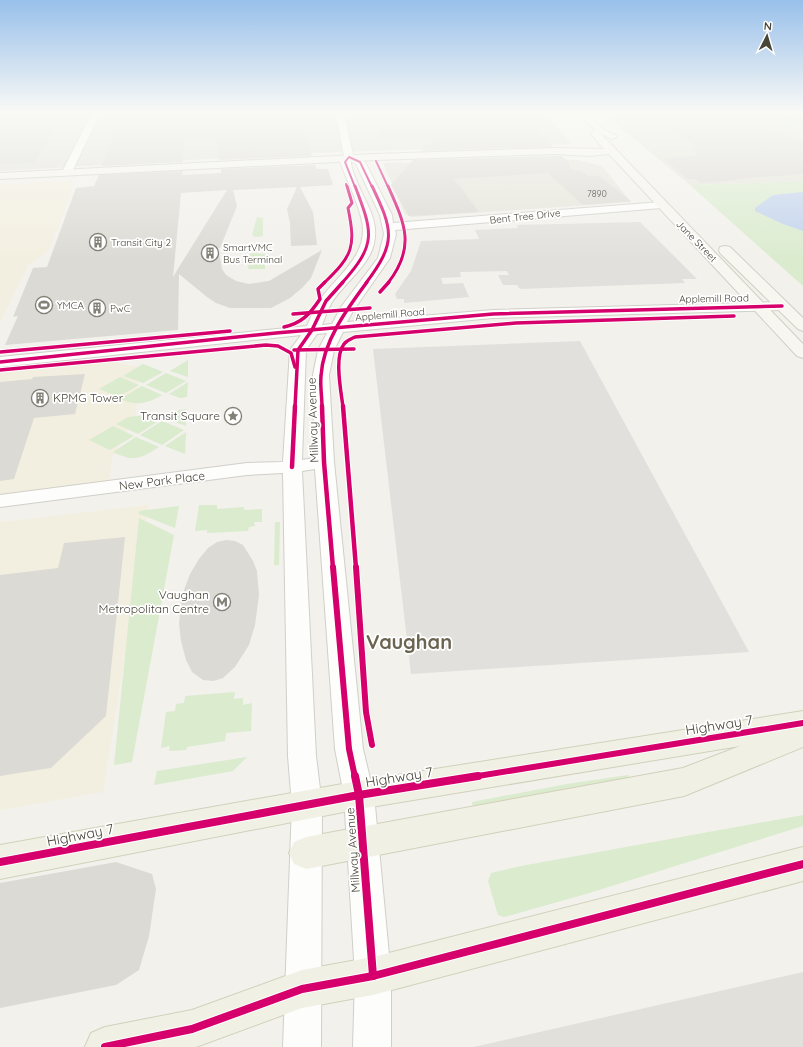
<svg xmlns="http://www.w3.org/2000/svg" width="803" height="1047" viewBox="0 0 803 1047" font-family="Quicksand,sans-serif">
<rect width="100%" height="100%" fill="#f2f1ec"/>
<g fill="#e5e4da">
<path d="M803 138V181L690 185 643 146Z"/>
<path d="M577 160 602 166 631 202 411 217 405 214 383 163Z"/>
</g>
<g fill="#f3efe0">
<path d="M72 180V191L49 250 28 265 0 322V184Z"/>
<path d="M107 361 139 367 136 414 112 457 109 482 0 495V371Z"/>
<path d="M149 505 103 792 0 810V522Z"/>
</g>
<g fill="#e1e0da">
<path d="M0 113H544L572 144 312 153 0 171Z"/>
<path d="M601 113H732L771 124 803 129V138L643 146Z"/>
<path d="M803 972V1047H474Z"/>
</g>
<g fill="#daebce">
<path d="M732 113H785L803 116V129L771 124Z"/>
<path d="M803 181V286L690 185Z"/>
<path d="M257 217 263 218V236L256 237 252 235Z"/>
<path d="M253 253 265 254V269H248L250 254Z"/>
<path d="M188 360V377L170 371Z"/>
<path d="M143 364 163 372 143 383 123 376Z"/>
<path d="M166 373 186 381 166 393 146 385Z"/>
<path d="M120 377 139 385 118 397 99 389Z"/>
<path d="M188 382 187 397 180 398 169 394Z"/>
<path d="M142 386 162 395C147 404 136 406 120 399Z"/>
<path d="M186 409V426L167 419 179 410Z"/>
<path d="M149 415 160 420 138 434 116 424 128 417Z"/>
<path d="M162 421 184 430 162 445 140 435Z"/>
<path d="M113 426 134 436 110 450 89 440Z"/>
<path d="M186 432 185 454 165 446Z"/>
<path d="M136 437 159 447C140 459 134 462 113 452Z"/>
<path d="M199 505H217V509L244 507V510L262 509V522H254L255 526 249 527 248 531 207 533V530L195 531Z"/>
<path d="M179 506 175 528 139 514V511Z"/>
<path d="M139 518 174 535 132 762 114 765Z"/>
<path d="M275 522H280L279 565H274Z"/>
<path d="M235 692 234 699 243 698V705L252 703 251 731 226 733 225 741 187 747 186 750 169 751 170 746 161 748 166 712 175 711 176 704 184 703 185 696Z"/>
<path d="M247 757 233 771 154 785 157 771Z"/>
<path d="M628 775 630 779 474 813 472 802 567 784Z"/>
<path d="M803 815V826L586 894 504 917 498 915 488 881 491 873 521 866Z"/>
</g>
<g fill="#e1e0dc">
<path d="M525 113H543L565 138 559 139V140H557L559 143 390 150 386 148 381 150 372 148 376 146 366 143 359 117 370 116 382 143H379L385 144 545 137Z"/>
<path d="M623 113H642L689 144 665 145Z"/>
<path d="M640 222 697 279H682L685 283 520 289 517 285H503L498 275H509L507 271 460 272 461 277 441 278 443 284 463 283 469 297 404 303V299H397L395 294 411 271 421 241 479 239 475 230 518 228 517 225Z"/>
<path d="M580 341 749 652 411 674 373 349Z"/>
</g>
<path fill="#c0d2ed" d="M803 192V231L783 224 755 211V208L773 195Z"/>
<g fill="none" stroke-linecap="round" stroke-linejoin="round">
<path fill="#c0d2ed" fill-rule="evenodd" d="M760 114 761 113 803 120V122Z"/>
</g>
<g fill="#dbdad4" fill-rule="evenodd">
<path d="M131 113H298L312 156 219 160 216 138 184 140 183 162 102 166 117 123H127Z"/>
<path d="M472 113H519L553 147 421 151 431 140 383 141 372 116 423 114 435 135 443 126 481 125Z"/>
<path d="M653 113H768V131H783L803 141V174L735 179 738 180 701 183 695 179H687L663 158 699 156 692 149 699 147 673 132Z"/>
<path d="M64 114 35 163 0 164V122L5 116Z"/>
<path d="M555 156H562L570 164V169L583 172 588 176H599L631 201 583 205 548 173 454 179 479 212 409 216 391 185 413 160Z"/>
<path d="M315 165 317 169H328L333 185 300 187 313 212 317 245 291 246 290 223 287 209 297 187 233 190 237 206 220 248H218L222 269 226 275 236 281 249 284 269 281 322 250 311 278 302 288 290 298 271 308H230L216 303 207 297 179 274 178 330 5 345 18 316 13 317 33 268 47 267 76 188 94 186 99 175 183 171 182 175 221 173V169ZM227 190 176 272 173 277 181 193Z"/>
<path d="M85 374 75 414 34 418 14 479 0 481V382L32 379 33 377Z"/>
<path d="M125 537 106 716 51 768 0 776V575L58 568 64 543Z"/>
<path d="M226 540 235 541 243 545 253 561 257 571 259 595 255 625 249 645 235 667 223 678 213 681 203 680 192 672 186 660 181 641 179 623 181 607 184 590 190 574 199 559 208 548 217 542Z"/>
<path d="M116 862 152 874 156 889 149 936 139 970 116 985 0 1008V883Z"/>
</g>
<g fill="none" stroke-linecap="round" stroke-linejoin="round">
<g stroke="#d0cfc9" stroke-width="2">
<g id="street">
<path d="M92 113H100L72 172 70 174H64L62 172Z"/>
<path d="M336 113H344L353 155 365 162 392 215 393 223 661 202 666 205 661 208 395 230 396 234 390 258 353 311 347 322 493 310 782 302 787 303 789 306 787 309 782 310 493 318 343 332 334 350 329 375 334 462 363 749 374 795 391 976V1047H353L355 976 344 795 335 749 315 469 302 471 316 756 322 805 321 1047H283L292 805 288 756 283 473 247 475 0 507V495L247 463 283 462 290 350 301 335 0 367V357L307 326C311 317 315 306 321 298 340 273 371 253 361 217 356 198 347 180 340 162L344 157ZM351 161 356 164 380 215 384 234 378 258 341 307 332 324 322 325C325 317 328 309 332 302 351 274 384 258 373 218 369 204 350 173 351 161ZM327 333 318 350 313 375 314 458 302 460 306 350 317 334Z"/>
</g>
</g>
<g stroke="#d0cfc3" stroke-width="2">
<g id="secondary">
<path d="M578 113H587L603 129 617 136 615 138 612 139 601 134 803 344V358L797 356 609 154 589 156 555 154 524 155 375 160 0 179V173L375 154 555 148 604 149 591 134 595 130Z"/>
<path d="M725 246 730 247 803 318V331L798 329 720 253 719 250 720 247Z"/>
</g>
</g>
<g stroke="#d3d0ba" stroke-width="2">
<g id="primary">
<path d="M803 711V747L684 796 306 869 294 864 289 853 294 842 306 837 683 768 740 746 359 809 0 879V845L359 781Z"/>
<path d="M803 847V881L373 995 302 1008 196 1047H85L91 1033 105 1027 192 1010 302 970 373 957Z"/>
</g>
</g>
<use href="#street" fill="#fdfdfc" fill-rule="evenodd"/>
<use href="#secondary" fill="#f7f6f0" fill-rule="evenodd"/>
<use href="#primary" fill="#f1f0e5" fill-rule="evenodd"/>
<g stroke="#fff" stroke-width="3">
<g id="cycleway-far5">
<path d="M376 161 388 187"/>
<path d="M346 184 347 187"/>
<path d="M355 187 345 162 349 157 360 162 372 187"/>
</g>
</g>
<g stroke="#fff" stroke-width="4.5">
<g id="cycleway-far4">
<path d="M388 186C405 224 416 247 388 283"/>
<path d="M324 283C353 255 356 247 348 208L352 203 347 186"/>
<path d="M342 283C377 244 373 233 355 186"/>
<path d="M366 283C397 242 393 230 372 186"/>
</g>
</g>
<g stroke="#fff" stroke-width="5.5">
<g id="cycleway-far3">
<path d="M380 292 389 282"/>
<path d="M293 314 370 308"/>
<path d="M284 327C302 323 310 314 320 299L318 289 325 282"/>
<path d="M294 350 354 349"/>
<path d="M0 352 230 331"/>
<path d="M0 362 276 333 493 314 782 306"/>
<path d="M0 370 266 345 278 346 291 353 295 367"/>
<path d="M295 407 298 350 312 330 326 301 343 282"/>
<path d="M322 407C322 397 320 386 321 376 323 341 347 309 367 282"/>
<path d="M343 407C341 391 334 357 344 344 347 340 351 339 355 337L516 323 734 316"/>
</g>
</g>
<g stroke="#fff" stroke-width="7">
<g id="cycleway-far2">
<path d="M322 406 324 462 333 568"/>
<path d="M343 406 356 568"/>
<path d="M292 467 295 406"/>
</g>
</g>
<g stroke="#fff" stroke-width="8">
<g id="cycleway-far1">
<path d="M333 567 349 749 355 777"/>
<path d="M356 567 366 712 372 745"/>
<path d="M472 777 803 723"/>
</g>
</g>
<g stroke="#fff" stroke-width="10">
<g id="cycleway">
<path d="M355 776 359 795 373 976"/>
<path d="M0 862 359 795 478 776"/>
<path d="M105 1047 192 1029 302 989 373 976 803 864"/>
</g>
</g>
<use href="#cycleway-far5" stroke="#d6006c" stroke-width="2"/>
<use href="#cycleway-far4" stroke="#d6006c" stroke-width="3"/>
<use href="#cycleway-far3" stroke="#d6006c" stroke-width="3.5"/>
<use href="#cycleway-far2" stroke="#d6006c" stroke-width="4.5"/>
<use href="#cycleway-far1" stroke="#d6006c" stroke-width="6"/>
<use href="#cycleway" stroke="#d6006c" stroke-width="8"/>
</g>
<linearGradient id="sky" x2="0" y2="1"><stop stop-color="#98c0ea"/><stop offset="0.43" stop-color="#f9f9f6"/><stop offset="1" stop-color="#f9f9f6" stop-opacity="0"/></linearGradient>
<rect width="803" height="260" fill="url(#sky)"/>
<defs>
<g id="building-ring" transform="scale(0.9)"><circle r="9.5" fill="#fff" stroke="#838177" stroke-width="1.5"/><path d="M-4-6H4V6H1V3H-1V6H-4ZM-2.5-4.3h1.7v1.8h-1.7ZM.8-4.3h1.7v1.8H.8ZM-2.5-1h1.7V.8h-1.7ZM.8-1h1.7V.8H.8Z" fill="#838177"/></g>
<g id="stadium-ring" transform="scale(0.9)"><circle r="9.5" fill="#fff" stroke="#838177" stroke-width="1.5"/><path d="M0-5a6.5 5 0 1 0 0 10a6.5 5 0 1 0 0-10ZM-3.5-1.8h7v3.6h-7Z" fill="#838177"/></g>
<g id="sight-ring" transform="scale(0.9)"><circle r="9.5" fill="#fff" stroke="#838177" stroke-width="1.5"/><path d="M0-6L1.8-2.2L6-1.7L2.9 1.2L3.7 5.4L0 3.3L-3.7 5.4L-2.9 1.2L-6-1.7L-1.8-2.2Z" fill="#838177"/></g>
<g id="metro-ring" transform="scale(0.9)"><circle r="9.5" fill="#fff" stroke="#838177" stroke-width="1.5"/><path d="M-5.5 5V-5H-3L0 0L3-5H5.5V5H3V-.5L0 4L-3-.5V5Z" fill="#838177"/></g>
</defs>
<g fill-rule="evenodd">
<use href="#building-ring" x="98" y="242"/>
<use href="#building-ring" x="210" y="253"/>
<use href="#stadium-ring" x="44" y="305"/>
<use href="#building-ring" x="97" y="308"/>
<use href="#building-ring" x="40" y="398"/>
<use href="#sight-ring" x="233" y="416"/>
<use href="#metro-ring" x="222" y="602"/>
</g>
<g text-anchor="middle" stroke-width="3.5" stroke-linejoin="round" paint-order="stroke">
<g font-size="9" fill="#6d6a60">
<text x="597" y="197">7890</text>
</g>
<g font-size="10" fill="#474438" stroke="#fff">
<text transform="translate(525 216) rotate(-6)" y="4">Bent Tree Drive</text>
<text transform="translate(697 241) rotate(46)" y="4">Jane Street</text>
<text transform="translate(714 298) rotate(-1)" y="4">Applemill Road</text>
<text transform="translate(390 314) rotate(-5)" y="4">Applemill Road</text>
</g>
<g font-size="10" fill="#474438" stroke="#fff" text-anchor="start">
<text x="111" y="246">Transit City 2</text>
<text x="223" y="251">SmartVMC<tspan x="223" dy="12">Bus Terminal</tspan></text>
<text x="57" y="309">YMCA</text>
<text x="110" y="312">PwC</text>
</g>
<g font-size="12" fill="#474438" stroke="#fff" text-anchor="end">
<text x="53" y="402" text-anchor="start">KPMG Tower</text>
<text x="220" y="420">Transit Square</text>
<text x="209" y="599">Vaughan<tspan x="209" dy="14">Metropolitan Centre</tspan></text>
</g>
<g font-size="12" fill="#474438" stroke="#fff">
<text transform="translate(313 420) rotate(-92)" y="4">Millway Avenue</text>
<text transform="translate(162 481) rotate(-7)" y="4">New Park Place</text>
<text transform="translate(353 850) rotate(-94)" y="4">Millway Avenue</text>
</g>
<g font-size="14" fill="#474438" stroke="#fff">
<text transform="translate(719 725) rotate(-9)" y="5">Highway 7</text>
<text transform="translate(399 777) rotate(-9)" y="5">Highway 7</text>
<text transform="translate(80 835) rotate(-11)" y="5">Highway 7</text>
</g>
<g font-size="20" font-weight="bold" fill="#6a6450" stroke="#fff">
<text x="409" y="649">Vaughan</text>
</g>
</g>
<g transform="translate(767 36) rotate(5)" stroke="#ffffff" stroke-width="3" paint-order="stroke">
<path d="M0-3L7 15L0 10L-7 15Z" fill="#474438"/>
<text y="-6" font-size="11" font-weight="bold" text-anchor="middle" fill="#474438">N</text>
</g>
</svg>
